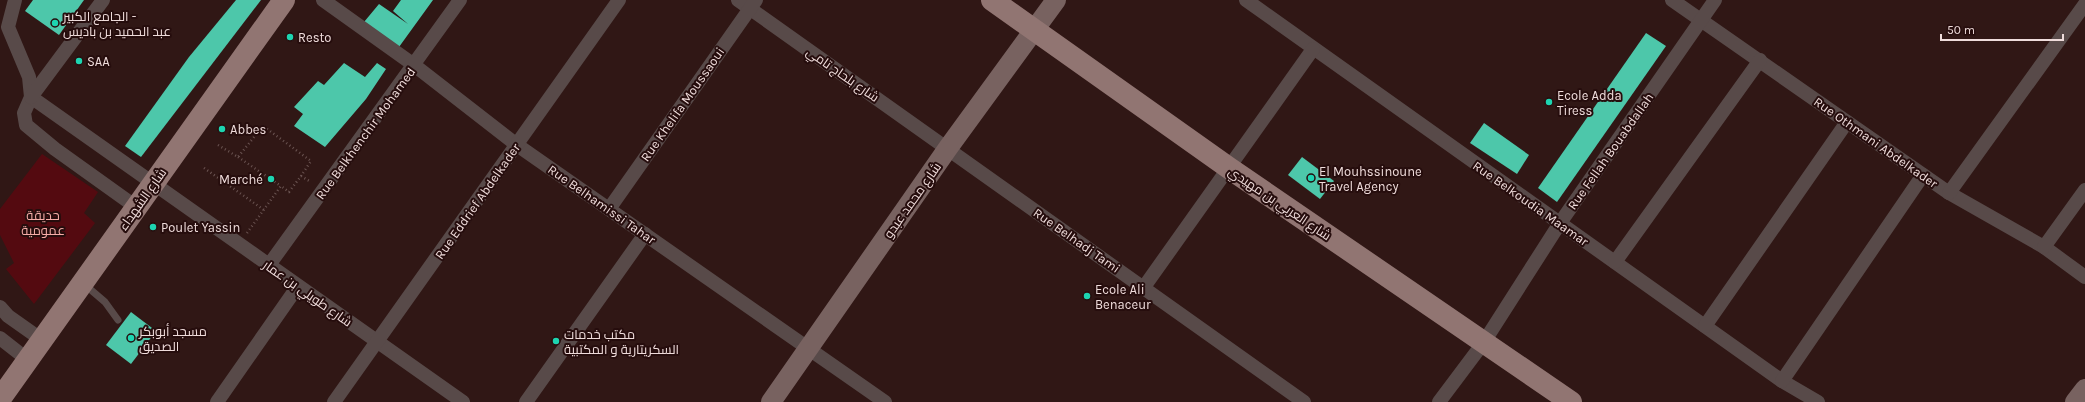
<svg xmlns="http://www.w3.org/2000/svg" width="2085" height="402" viewBox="0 0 2085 402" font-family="Karla,Cairo,sans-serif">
<rect width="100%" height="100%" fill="#301715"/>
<path fill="#540a10" d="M42 154 98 192 84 213 95 223 34 304 6 269 14 263 0 235V209Z"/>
<g fill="#4dc7aa">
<path d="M33 0H84L59 35 25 11Z"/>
<path d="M236 0H261L141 157 125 146 189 57Z"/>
<path d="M401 0H433L399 47 364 22 379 4 408 24 393 11Z"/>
<path d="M1646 33 1666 46 1557 202 1538 188Z"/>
<path d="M344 63 365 77 377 63 386 69 366 99 325 147 294 126 303 114 294 107 318 81 324 85Z"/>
<path d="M1484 123 1529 155 1517 174 1470 143Z"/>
<path d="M1302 157 1334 181 1320 199 1288 175Z"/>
<path d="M131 312 156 331 131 364 106 345Z"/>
</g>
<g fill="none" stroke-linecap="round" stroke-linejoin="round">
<g stroke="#6b5452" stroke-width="2.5" stroke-dasharray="1 3" stroke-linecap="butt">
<path d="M218 145 238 157 263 126 311 161 301 176"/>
<path d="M238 157 281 186"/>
<path d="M204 168 264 210"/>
<path d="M247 233 281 186 289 192 301 176 311 182"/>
</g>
<path stroke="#584a49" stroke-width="7" d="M84 284 105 302 118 320"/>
<g stroke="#584a49" stroke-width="14">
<path d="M15 0 8 27 29 77 31 97 24 113 26 125 55 149 136 207"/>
<path d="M323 0 414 65 517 145 885 402"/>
<path d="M738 0 1304 402"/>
<path d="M1246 0 1782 381 1818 402"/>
<path d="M1672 0 1949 193 2044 247 2085 277"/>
<path d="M31 97 463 402"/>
<path d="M31 97 103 0"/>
<path d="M1949 193 2085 4"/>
<path d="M609 209 756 0"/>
<path d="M2044 247 2085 190"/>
<path d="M1615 262 1760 60"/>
<path d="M269 265 460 0"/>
<path d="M1144 287 1313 49"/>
<path d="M0 307 8 316 42 340"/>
<path d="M1705 326 1847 122"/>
<path d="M0 338 28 360"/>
<path d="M1782 381 1923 175"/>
<path d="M217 402 298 286"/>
<path d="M334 402 619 0"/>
<path d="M526 402 645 234"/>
<path d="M1439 402 1484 342 1560 223 1715 0"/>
</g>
<g stroke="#786260" stroke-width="20">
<path d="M771 402 948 148 1056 0"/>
<path d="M2075 402 2085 389"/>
</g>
<g stroke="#917572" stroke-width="22">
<path d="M992 0 1229 168 1571 402"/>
<path d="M0 399 284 0"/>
</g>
</g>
<g fill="#1dd5b1" stroke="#260d0d" stroke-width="1.5">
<circle cx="55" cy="23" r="4"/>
<circle cx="290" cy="37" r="4"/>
<circle cx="79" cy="61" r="4"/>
<circle cx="1549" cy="102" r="4"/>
<circle cx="222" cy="129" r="4"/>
<circle cx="1311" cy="178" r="4"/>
<circle cx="271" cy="179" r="4"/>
<circle cx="153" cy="227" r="4"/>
<circle cx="1087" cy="296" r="4"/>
<circle cx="131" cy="338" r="4"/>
<circle cx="556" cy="341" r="4"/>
</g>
<g text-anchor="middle" stroke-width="4" stroke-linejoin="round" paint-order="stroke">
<g font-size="13" fill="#efdcdb" stroke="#260d0d" text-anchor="start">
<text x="63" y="21">الجامع الكبير -<tspan x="63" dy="15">عبد الحميد بن باديس</tspan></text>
<text x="298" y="42">Resto</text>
<text x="87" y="66">SAA</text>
<text x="1557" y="100">Ecole Adda<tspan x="1557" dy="15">Tiress</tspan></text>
<text x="230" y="134">Abbes</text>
<text x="1319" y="176">El Mouhssinoune<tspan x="1319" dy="15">Travel Agency</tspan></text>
<text x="263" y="184" text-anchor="end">Marché</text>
<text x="161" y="232">Poulet Yassin</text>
<text x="1095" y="294">Ecole Ali<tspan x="1095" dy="15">Benaceur</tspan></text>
<text x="139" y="336">مسجد أبوبكر<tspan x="139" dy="15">الصديق</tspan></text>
<text x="564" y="339">مكتب خدمات<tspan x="564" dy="15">السكريتارية و المكتبية</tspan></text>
</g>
<g font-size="13" fill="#efdcdb" stroke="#260d0d">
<text transform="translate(843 74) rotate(35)" y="5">شارع بلحاج تامي</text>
<text transform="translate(682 104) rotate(-55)" y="5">Rue Khelifa Moussaoui</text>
<text transform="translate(365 133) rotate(-54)" y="5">Rue Belkhenchir Mohamed</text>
<text transform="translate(1876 142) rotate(35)" y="5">Rue Othmani Abdelkader</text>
<text transform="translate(1610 151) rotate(-55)" y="5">Rue Fellah Bouabdallah</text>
<text transform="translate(142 199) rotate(-55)" y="5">شارع الشهداء</text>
<text transform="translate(912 200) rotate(-55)" y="5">شارع محمد عبدو</text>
<text transform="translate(477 201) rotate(-55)" y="5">Rue Eddrief Abdelkader</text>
<text transform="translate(1280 203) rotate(34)" y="5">شارع العربي بن مهيدي</text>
<text transform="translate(1531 203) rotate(35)" y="5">Rue Belkoudia Maamar</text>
<text transform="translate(602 204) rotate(35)" y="5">Rue Belhamissi Tahar</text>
<text transform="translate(1077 240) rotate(35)" y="5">Rue Belhadj Tami</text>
<text transform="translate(308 293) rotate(35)" y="5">شارع طويلي بن عمار</text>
</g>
<g font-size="13" fill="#f7ada8" stroke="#260d0d">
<text x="43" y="220">حديقة<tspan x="43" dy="15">عمومية</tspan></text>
</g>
</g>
<path d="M1941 34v6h122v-6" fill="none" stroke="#efdcdb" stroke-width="2"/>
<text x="1947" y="34" font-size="12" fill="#efdcdb" stroke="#260d0d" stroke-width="3" paint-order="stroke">50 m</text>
</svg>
